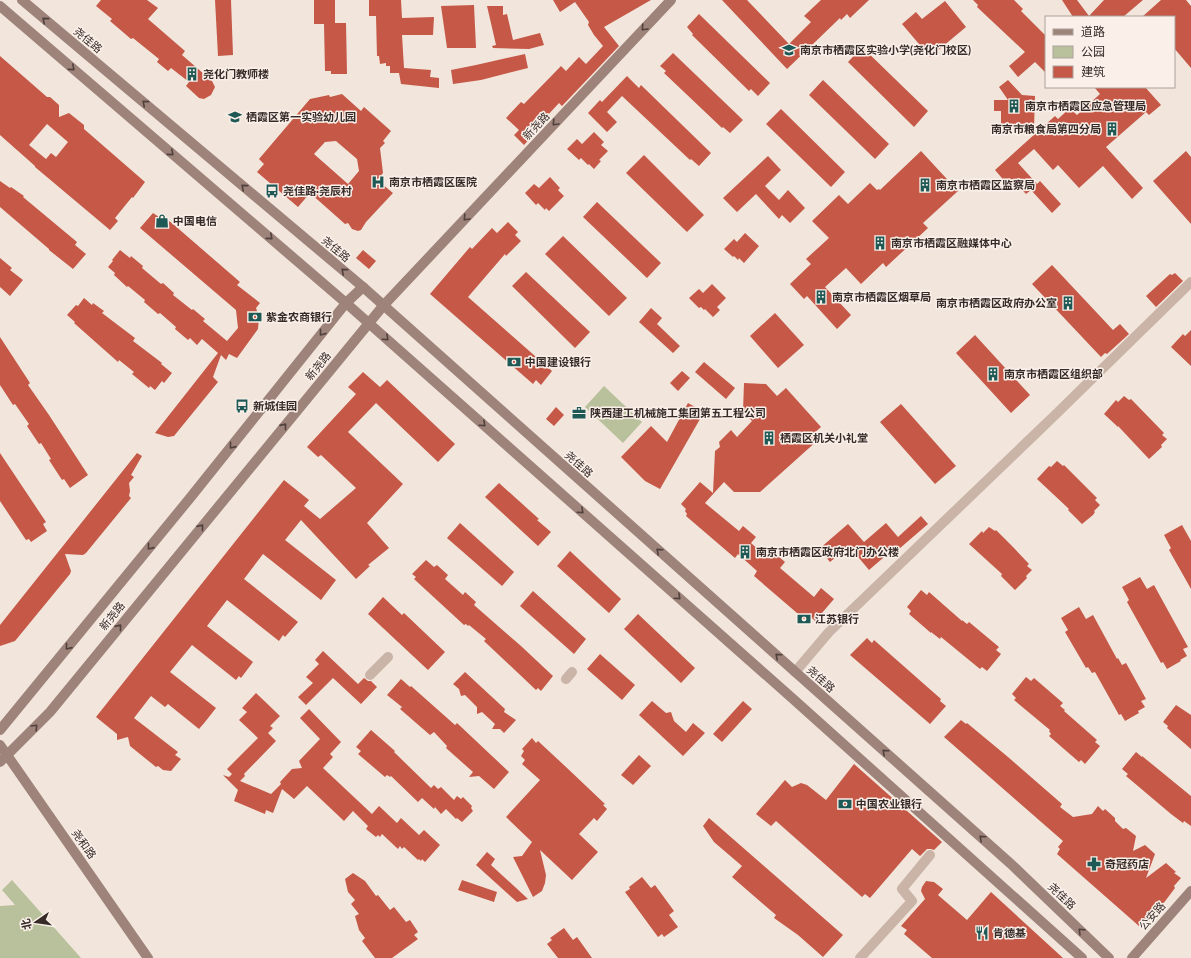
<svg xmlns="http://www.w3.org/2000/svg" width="1191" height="958" viewBox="0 0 1191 958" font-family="Lato,'Noto Sans SC',sans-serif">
<rect width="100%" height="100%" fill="#f2e6dc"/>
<g fill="#b9c19c">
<path d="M604 386 642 422 623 443 585 407Z"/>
<path d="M12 880 81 958H0V906L15 905 2 890Z"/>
</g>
<g fill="#c55847" fill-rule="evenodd">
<path d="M101 0H147L158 8 148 19 185 51 182 55 212 81 215 87 211 95 204 99 199 98 186 86 189 82 171 68 168 71 157 62 159 59 133 38 131 39 110 21 112 19 96 6Z"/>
<path d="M215 0H231L233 55 218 56Z"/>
<path d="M314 0H335V23H346L347 74H331V71H325L324 24H314Z"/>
<path d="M369 0H401L402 18 434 17 433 35H402L404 68 431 70 430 77 439 78V88L401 84 399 73H390V66H386V63L380 64 379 56H377L376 16H369Z"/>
<path d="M553 0H651L604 27 619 46 562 106 559 103 534 130 536 132 524 145 514 135 519 130 506 118 521 102 524 104 561 66 566 71 579 57 586 64 603 46 594 35 588 25 589 22 575 2 560 12Z"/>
<path d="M722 0H747L789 44 811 22 804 16 821 0H869L850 18 847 14 841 20 840 18 787 69Z"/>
<path d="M973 0H1014L1023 9 1021 11 1046 36V73L1035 62 1018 77 1009 66 1025 52 977 7 978 5Z"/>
<path d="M1062 0H1077L1089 16 1104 0H1143L1123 17H1073Z"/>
<path d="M1161 0H1186L1191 6V68L1174 48V17H1142Z"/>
<path d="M945 1 966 27 930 57 902 24 916 12 922 19Z"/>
<path d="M474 5 476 48H447L441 6Z"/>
<path d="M487 6H503V15L507 14 513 40 540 33 544 45 529 49 493 48 492 46 496 45Z"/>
<path d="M699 14 770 83 758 96 751 89 749 91 692 35 693 34 687 27Z"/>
<path d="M862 47 928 111 914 127 848 62Z"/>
<path d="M673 53 743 120 730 133 723 127 722 128 664 73 666 71 660 66Z"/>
<path d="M525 54 528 68 481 80 453 84 451 70 476 65Z"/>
<path d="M0 56 47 97H50L59 105V117L69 113 84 125V129L145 182 133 198 132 197 115 218 118 221 110 230 35 167V166L0 135ZM47 124 68 142 56 157 51 153 46 159 29 145Z"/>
<path d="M627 76 639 88 641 85 711 153 699 166 691 159 690 160 622 96 607 112 617 122 607 132 588 113 600 100 602 102Z"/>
<path d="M823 80 889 144 875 159 809 95Z"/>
<path d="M1008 80 1022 95 1035 96 1034 128 1001 125V111H994V100H1008L999 87Z"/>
<path d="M1094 87H1145L1161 105 1149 115 1146 112 1106 147 1143 188 1132 199 1103 166 1079 188 1058 165 1053 170 1034 149 1018 163 1037 184 1040 181 1061 204 1052 213 1031 190 1026 194 1012 179 1007 184 995 170 1055 116 1058 119 1070 108 1077 115 1100 94Z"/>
<path d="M342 94 361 111 364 107 391 131 383 141 385 143 380 148 383 173 377 180 393 193 366 222 361 230 358 231 352 229 348 223 345 224 310 193 298 207 257 172 264 164 259 159 310 99 329 95 330 97ZM336 141 357 159 359 171 348 184 314 154 325 142Z"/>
<path d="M781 109 845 172 831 187 766 124Z"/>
<path d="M594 132 604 142 601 145 608 151 599 160 601 161 594 169 589 164 588 165 581 158 579 160 567 149 577 139 582 144Z"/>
<path d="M921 151 958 191 923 223 928 228 886 267 883 263 861 284 846 268 825 287 851 315 837 329 807 296 804 299 790 284 811 264 806 259 829 238 812 221 839 195 848 204 870 183 877 190 879 189 880 190Z"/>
<path d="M1186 151 1191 157V224L1153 181Z"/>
<path d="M644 155 704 215 687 232 626 173Z"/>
<path d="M768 156 781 170 765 186 779 200 788 190 805 208 790 223 782 215 779 219 756 194 737 212 723 198Z"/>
<path d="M550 177 560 188 558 190 564 196 549 211 546 208 545 210 538 203 536 205 525 193 534 184 539 188Z"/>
<path d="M0 181 10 188 11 187 24 196 23 197 77 242 75 245 86 254 73 269 49 250V249L0 207Z"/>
<path d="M597 202 661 263 647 278 583 217Z"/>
<path d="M153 213 159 217 161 215 173 224 240 282 237 285 260 303 256 308 259 317 258 329 237 358 229 354 226 360 221 355 213 377 218 382 174 436 168 437 155 433 218 353 202 339 197 345 190 338 188 340 175 329 176 327 160 313 158 314 144 302 145 300 128 286 127 287 114 275 115 273 108 267 113 261 112 260 120 250 130 258 131 256 143 266 142 268 161 284 163 283 174 293 173 295 192 310 193 309 205 319 203 321 227 341 238 328 236 310 140 228Z"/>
<path d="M508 222 518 232 515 235 521 241 506 256 505 254 468 297 552 371 541 385 536 380 533 384 430 294 470 247 472 249 492 228 497 233Z"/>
<path d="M745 233 759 246 744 263 739 258 738 260 734 256 733 257 724 249 734 239 737 242Z"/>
<path d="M563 236 627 298 609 316 545 254Z"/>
<path d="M363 250 376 261 369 269 356 258Z"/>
<path d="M0 258 12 268 10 270 23 280 10 296 0 287Z"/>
<path d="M1052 265 1113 330 1120 324 1129 334 1107 354 1105 353 1101 357 1032 284Z"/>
<path d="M526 272 590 332 575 348 512 286Z"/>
<path d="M1175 273 1183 281 1156 307 1146 296 1170 274 1172 275Z"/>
<path d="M712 284 726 298 717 307 720 310 713 317 705 309 704 310 701 307 699 308 689 298 699 289 703 293Z"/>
<path d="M84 298 92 305 93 303 104 311 102 313 135 338 133 341 162 363 161 364 172 373 164 383 162 381 155 390 150 386 149 388 132 374 134 372 119 360 118 362 74 323 75 322 67 315 76 305 78 306Z"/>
<path d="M651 308 662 318 657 324 680 346 673 353 639 322Z"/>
<path d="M775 313 804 345 778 368 750 336Z"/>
<path d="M1191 330V366L1171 347 1183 334 1185 336Z"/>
<path d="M975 335 1030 395 1011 413 956 353Z"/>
<path d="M0 337 30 383 28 385 49 415 88 475 70 488 64 479 62 480 49 460 51 459 41 443 39 444 27 426 29 424 15 404 13 405 0 385Z"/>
<path d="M704 362 735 388 726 399 695 372Z"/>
<path d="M682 371 690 378 678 391 670 383Z"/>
<path d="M363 372 380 387 387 380 455 444 438 462 376 403 348 432 403 484 367 523 389 548 368 565 370 566 356 579 301 520 285 540 336 580 321 600 263 554 244 579 298 622 285 637 283 635 279 641 227 600 207 626 253 662 241 678 239 676 236 680 192 645 170 672 216 708 205 722 199 729 168 704 165 707 151 696 134 718 178 752 175 755 181 759 171 771 163 770 158 766 156 767 130 746 128 737 117 740V734L96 717 284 480 309 500 304 506 320 519 356 488 321 455 318 457 307 447 356 394 348 387Z"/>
<path d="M744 383 766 384 777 396 786 388 821 427 812 435 818 440 760 492H734L724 482 705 503 739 531 743 526 756 537 751 543 767 557 772 551 785 562 780 568 814 597 821 588 834 599 815 621 808 614 804 619 754 576 757 571 738 554 735 558 686 516 687 514 685 511 686 509 681 504 700 482 713 493 715 451 720 447 719 442 731 430 737 437 752 421 743 411Z"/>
<path d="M1124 396 1129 400 1131 399 1164 433 1162 435 1167 439 1161 445 1162 447 1149 459 1118 426V427L1104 414 1116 400 1118 402Z"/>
<path d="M688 403 704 412 660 489 645 481 621 457 651 426 667 442Z"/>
<path d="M901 404 956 466 935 484 880 422Z"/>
<path d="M556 407 564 415 554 426 546 419Z"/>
<path d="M0 453 46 522 43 524 47 531 31 542 29 539 26 540 0 501Z"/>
<path d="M137 453 142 456 131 475 134 477 129 483 130 491 129 496 131 498 86 553 83 555 65 554 71 571 70 574 15 641 0 646V625Z"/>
<path d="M1057 461 1063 466 1064 465 1097 498 1095 500 1100 505 1094 511 1095 512 1093 515 1082 524 1068 510 1069 509 1037 479 1049 466 1051 467Z"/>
<path d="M499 483 539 519 537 520 551 532 538 546 485 497Z"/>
<path d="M921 516 928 524 892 555 890 552 869 570 849 546 830 562 819 549 848 524 864 542 886 523 898 537Z"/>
<path d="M460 523 514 572 502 586 447 538Z"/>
<path d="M1182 525 1191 541V589L1169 550 1171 548 1164 535Z"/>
<path d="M989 527 995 531 996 530 1012 546 1029 564 1027 566 1032 570 1026 576 1027 578 1015 590 1001 576 1002 574 969 544 982 531 983 533Z"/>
<path d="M570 551 621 599 609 613 557 566Z"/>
<path d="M426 560 434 567 437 565 448 575 445 579 463 595 465 592 476 602 474 605 521 646 553 676 541 691 538 688 536 690 484 641 486 639 469 625 468 626 466 624 464 625 414 579 416 577 412 574Z"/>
<path d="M1140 577 1147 589 1154 585 1188 647 1183 649 1187 656 1180 660 1181 661 1167 669 1163 662 1161 663 1127 602 1129 600 1122 587Z"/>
<path d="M921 590 927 595 929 592 962 621V620L967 624 969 622 999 647 996 650 1001 654 987 671 982 667 980 669 941 637 940 639 931 632V633L909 614 911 611 907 607Z"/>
<path d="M533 591 586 639 574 654 520 606Z"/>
<path d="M383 597 402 615 404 613 445 652 428 670 368 614Z"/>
<path d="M1079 607 1086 619 1093 615 1117 659 1118 658 1122 665 1126 663 1146 699 1141 701 1145 707 1138 711 1139 713 1125 721 1121 714 1119 715 1095 672 1092 673 1088 667 1086 668 1065 632 1068 630 1061 618Z"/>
<path d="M638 614 695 668 681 683 624 629Z"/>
<path d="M867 638 872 643 874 640 941 699 940 701 946 706 930 724 850 655Z"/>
<path d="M323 651 358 684 364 678 368 681H371L377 687 361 704 333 678 306 705 298 697 313 683 306 677 319 664 315 660Z"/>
<path d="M600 654 635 685 622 700 587 669Z"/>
<path d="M465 672 505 709 504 712 516 720 504 733 500 729H492L495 724 482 712 477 714V707L465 695 461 696 459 689 453 684Z"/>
<path d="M1026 677 1031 681 1034 678 1063 703 1060 706 1065 710 1064 711 1097 740 1095 742 1100 746 1085 764 1081 760 1079 762 1049 736 1051 734 1049 731 1050 730 1014 700 1016 698 1012 694Z"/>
<path d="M401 679 410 687 411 686 455 725 457 723 509 772 494 789 479 776 469 777 473 772 446 748 447 746 434 732 430 735 400 709 402 707 387 695Z"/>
<path d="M256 693 280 716 270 726 273 728 268 733 276 741 244 774 245 776 240 781 271 794 281 784 280 782 292 769 302 768 299 761 320 739 300 718 309 709 341 742 330 754 333 757 323 768 372 814 379 806 397 823 401 818 419 835 424 830 440 845 425 862 422 859 421 861 419 859 418 860 404 847 402 849 400 846 398 849 382 834 380 837 378 835 376 837 366 829 368 826 353 811 344 821 307 786 294 799 282 789 273 813 266 810 265 814 234 801 238 790 223 775 229 777 232 774 227 769 258 738 239 720 247 712 242 708Z"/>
<path d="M652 701 666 713 671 712 674 721 686 732 693 723 705 733 683 756 639 715Z"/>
<path d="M743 701 752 709 722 742 713 734Z"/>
<path d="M1176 705 1191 715V749L1167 728 1168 726 1163 722Z"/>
<path d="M961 720 966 724 967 723 1008 757 1062 804 1060 807 1073 817 1092 814 1098 806 1103 811 1105 809 1115 818V821L1123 829 1126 828 1136 836 1133 851 1145 845 1155 854 1146 878 1166 863 1176 872 1174 873 1181 878 1174 886 1175 888 1163 904 1145 923 1143 921 1139 926 1057 854 1060 849 1058 847 1063 841 944 737Z"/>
<path d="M371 730 395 751 394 752 431 788 434 785 438 789 441 787 454 800 457 796 461 799 463 797 472 806 471 808 473 811 462 822 457 818 456 819 446 809 441 814 435 807 434 809 422 798 418 802 391 776 390 777 387 775 385 777 358 754 361 751 356 747Z"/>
<path d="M532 738 536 743 538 741 566 767 605 804 603 805 607 809 597 821 594 818 579 834 598 852 572 880 540 850 546 875 545 883 542 891 533 897 513 857 522 856 532 842 506 817 540 780 522 764 525 760 521 756 524 751 522 749Z"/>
<path d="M1136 752 1142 757V756L1191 796V826L1184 821 1183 823 1171 814 1126 776 1128 774 1122 769Z"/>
<path d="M639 755 651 766 633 785 621 775Z"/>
<path d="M854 764 942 842 934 850 931 849H927L920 856 912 849 870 898 865 894 862 897 776 821 771 826 756 814 785 780 792 787 801 783 807 785 826 800Z"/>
<path d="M709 818 843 935 823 957 798 935 774 918 776 915 732 877 742 866 714 842 703 826Z"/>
<path d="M487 852 495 859 491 865 528 899 517 902 476 865Z"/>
<path d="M353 873 365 881 376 896 378 895 390 910 394 907 406 922 410 920 418 932 414 935 418 939 392 958H375L362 941 365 938 359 930 355 916 359 914 351 904 355 900 348 892 345 879Z"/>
<path d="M642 877 651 888 655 885 674 911 669 915 678 927 664 937 662 934 658 937 625 892 630 889 629 887Z"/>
<path d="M462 880 497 892 494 902 458 890Z"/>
<path d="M926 881 934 882 943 889 938 895 967 920 991 892 1063 958H932L904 934 907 930 901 926 925 899 921 891 922 887Z"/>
<path d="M564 928 573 940 577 937 592 958H558L547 944 552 940 550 938Z"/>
</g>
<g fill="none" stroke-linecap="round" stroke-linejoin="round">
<g stroke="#cab4a8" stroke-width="10">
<path d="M795 672 829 632 1053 417 1191 282"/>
<path d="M370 675 388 657"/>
<path d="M566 679 572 672"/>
<path d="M860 958 912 901 902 889 930 855"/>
</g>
<g stroke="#9e837a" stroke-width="10">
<path d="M22 0 363 287 1011 864 1109 958"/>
<path d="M0 6 346 303 792 698 1082 958"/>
<path d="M0 730 190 498 346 303 363 287"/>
<path d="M0 745 148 958"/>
<path d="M0 762 50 712 383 306 671 0"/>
<path d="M1132 958 1191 891"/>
</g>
</g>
<defs><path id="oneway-chevron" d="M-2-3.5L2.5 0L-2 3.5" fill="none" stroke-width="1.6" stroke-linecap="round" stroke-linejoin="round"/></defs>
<g stroke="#51413c">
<use href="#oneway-chevron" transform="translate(45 20) rotate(-140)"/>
<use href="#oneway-chevron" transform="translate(644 28) rotate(133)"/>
<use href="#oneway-chevron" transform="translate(72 68) rotate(41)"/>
<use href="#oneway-chevron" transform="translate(145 103) rotate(-140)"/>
<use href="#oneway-chevron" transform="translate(555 123) rotate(133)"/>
<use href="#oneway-chevron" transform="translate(171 153) rotate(41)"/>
<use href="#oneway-chevron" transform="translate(244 187) rotate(-140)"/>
<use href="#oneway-chevron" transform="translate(466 218) rotate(133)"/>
<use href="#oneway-chevron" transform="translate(270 237) rotate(41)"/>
<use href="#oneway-chevron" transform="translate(344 271) rotate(-140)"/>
<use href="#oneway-chevron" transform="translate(322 333) rotate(128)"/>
<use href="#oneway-chevron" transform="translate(386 338) rotate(42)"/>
<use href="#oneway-chevron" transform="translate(483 424) rotate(42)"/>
<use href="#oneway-chevron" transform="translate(284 426) rotate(-51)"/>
<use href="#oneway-chevron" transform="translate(232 446) rotate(129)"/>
<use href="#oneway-chevron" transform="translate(581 511) rotate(42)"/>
<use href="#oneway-chevron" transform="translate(201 527) rotate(-51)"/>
<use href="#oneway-chevron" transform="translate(150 547) rotate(129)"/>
<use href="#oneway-chevron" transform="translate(659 551) rotate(-138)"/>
<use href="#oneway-chevron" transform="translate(678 597) rotate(42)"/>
<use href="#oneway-chevron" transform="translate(119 627) rotate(-51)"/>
<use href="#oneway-chevron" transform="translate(68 647) rotate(129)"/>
<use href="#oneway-chevron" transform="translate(778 656) rotate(-138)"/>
<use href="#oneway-chevron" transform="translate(35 727) rotate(-46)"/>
<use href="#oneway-chevron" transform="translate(885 752) rotate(-138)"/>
<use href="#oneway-chevron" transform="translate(982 838) rotate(-138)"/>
<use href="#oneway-chevron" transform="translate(1081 931) rotate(-136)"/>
</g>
<defs>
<g id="school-bare" transform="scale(1.08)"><path d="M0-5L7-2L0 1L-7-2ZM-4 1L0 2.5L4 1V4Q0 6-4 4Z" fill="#1e5956" stroke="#faf0e9" stroke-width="2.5" paint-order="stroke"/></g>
<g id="building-bare" transform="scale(1.08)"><path d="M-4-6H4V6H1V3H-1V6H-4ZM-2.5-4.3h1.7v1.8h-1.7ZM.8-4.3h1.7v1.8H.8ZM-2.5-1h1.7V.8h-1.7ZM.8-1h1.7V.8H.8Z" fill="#1e5956" stroke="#faf0e9" stroke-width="2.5" paint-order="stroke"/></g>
<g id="hospital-bare" transform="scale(1.08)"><path d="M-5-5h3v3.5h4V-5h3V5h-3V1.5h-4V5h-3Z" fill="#1e5956" stroke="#faf0e9" stroke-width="2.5" paint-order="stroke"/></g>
<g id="bus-bare" transform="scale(1.08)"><path d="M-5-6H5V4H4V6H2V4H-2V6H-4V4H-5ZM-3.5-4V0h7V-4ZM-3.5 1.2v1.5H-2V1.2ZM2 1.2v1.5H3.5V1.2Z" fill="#1e5956" stroke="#faf0e9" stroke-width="2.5" paint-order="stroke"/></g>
<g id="shop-bare" transform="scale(1.08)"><path d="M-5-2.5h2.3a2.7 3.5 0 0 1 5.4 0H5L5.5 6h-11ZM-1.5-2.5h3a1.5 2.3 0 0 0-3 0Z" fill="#1e5956" stroke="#faf0e9" stroke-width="2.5" paint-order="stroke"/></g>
<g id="bank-bare" transform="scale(1.08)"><path d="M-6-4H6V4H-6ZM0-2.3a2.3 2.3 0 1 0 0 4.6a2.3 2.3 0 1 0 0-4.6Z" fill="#1e5956" stroke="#faf0e9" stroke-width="2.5" paint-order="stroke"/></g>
<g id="office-bare" transform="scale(1.08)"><path d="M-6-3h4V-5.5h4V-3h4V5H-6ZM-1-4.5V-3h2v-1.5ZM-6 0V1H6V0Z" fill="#1e5956" stroke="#faf0e9" stroke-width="2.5" paint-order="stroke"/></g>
<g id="pharmacy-bare" transform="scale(1.08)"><path d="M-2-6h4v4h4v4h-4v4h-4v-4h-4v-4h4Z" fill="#1e5956" stroke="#faf0e9" stroke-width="2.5" paint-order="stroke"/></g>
<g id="restaurant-bare" transform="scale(1.08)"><path d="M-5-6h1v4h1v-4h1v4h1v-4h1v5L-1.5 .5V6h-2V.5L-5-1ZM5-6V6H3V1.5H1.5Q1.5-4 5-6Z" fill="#1e5956" stroke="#faf0e9" stroke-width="2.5" paint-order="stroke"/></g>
</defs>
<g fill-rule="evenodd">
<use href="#school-bare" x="789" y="50"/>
<use href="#building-bare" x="192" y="74"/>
<use href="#building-bare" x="1014" y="106"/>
<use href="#school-bare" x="235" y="117"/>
<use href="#building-bare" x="1112" y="129"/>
<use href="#hospital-bare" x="378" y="182"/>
<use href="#building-bare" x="925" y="185"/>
<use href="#bus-bare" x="272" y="191"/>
<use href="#shop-bare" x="162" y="221"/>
<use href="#building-bare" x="880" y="243"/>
<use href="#building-bare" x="821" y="297"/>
<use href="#building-bare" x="1068" y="303"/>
<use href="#bank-bare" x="255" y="317"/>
<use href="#bank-bare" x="514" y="362"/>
<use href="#building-bare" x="993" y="374"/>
<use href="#bus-bare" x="242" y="406"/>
<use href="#office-bare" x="579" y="413"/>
<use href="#building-bare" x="769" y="438"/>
<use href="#building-bare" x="745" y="552"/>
<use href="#bank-bare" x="804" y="619"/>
<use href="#bank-bare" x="845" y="804"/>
<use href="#pharmacy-bare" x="1094" y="864"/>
<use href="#restaurant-bare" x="982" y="933"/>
</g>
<g text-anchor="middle" stroke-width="3" stroke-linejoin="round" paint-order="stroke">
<g font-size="11" fill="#372b28" stroke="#faf0e9">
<text transform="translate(88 40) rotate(40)" y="4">尧佳路</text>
<text transform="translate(536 126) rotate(-47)" y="4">新尧路</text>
<text transform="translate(336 249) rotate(40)" y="4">尧佳路</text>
<text transform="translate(318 366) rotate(-51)" y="4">新尧路</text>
<text transform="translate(579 464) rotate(42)" y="4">尧佳路</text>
<text transform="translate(112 616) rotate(-51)" y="4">新尧路</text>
<text transform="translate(821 679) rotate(42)" y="4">尧佳路</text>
<text transform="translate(84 844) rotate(55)" y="4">尧和路</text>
<text transform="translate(1062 896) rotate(44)" y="4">尧佳路</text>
<text transform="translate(1152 916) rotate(-49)" y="4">公安路</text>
</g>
<g font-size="11" font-weight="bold" fill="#372b28" stroke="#faf0e9" text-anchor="start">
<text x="800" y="54">南京市栖霞区实验小学(尧化门校区)</text>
<text x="203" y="78">尧化门教师楼</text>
<text x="1025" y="110">南京市栖霞区应急管理局</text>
<text x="246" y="121">栖霞区第一实验幼儿园</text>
<text x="1101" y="133" text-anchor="end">南京市粮食局第四分局</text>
<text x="389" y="186">南京市栖霞区医院</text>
<text x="936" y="189">南京市栖霞区监察局</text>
<text x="283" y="195">尧佳路·尧辰村</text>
<text x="173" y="225">中国电信</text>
<text x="891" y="247">南京市栖霞区融媒体中心</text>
<text x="832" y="301">南京市栖霞区烟草局</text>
<text x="1057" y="307" text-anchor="end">南京市栖霞区政府办公室</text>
<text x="266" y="321">紫金农商银行</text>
<text x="525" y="366">中国建设银行</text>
<text x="1004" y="378">南京市栖霞区组织部</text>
<text x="253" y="410">新城佳园</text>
<text x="590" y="417">陕西建工机械施工集团第五工程公司</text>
<text x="780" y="442">栖霞区机关小礼堂</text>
<text x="756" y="556">南京市栖霞区政府北门办公楼</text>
<text x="815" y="623">江苏银行</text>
<text x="856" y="808">中国农业银行</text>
<text x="1105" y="868">奇冠药店</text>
<text x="993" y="937">肯德基</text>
</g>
</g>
<rect x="1045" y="16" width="130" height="72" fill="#faf0e9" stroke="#aca19c"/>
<rect x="1053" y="29" width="20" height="6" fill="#9e837a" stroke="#aca19c"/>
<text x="1081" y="36" font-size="12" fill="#372b28">道路</text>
<rect x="1053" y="46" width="20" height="12" fill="#b9c19c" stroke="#aca19c"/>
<text x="1081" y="56" font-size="12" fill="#372b28">公园</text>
<rect x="1053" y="66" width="20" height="12" fill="#c55847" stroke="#aca19c"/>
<text x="1081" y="76" font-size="12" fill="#372b28">建筑</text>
<g transform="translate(36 922) rotate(257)" stroke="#faf0e9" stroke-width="3" paint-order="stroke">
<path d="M0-3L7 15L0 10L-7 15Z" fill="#372b28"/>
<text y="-6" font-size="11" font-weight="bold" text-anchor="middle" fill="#372b28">北</text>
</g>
</svg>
